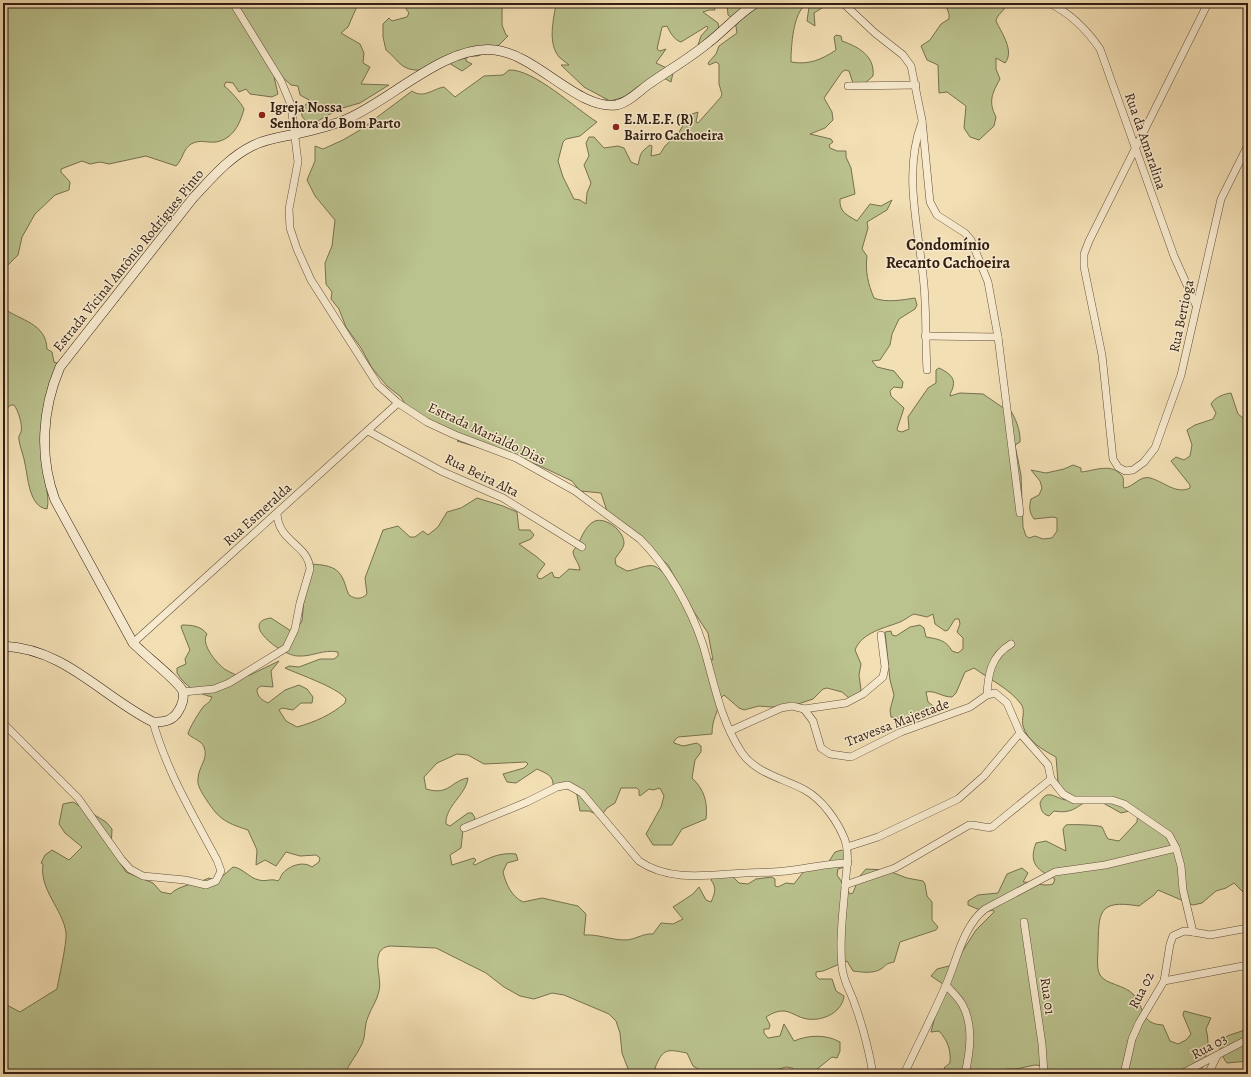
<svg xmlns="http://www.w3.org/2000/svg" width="1251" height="1077" viewBox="0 0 1251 1077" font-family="Alegreya,serif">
<rect width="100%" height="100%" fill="#f3dfb4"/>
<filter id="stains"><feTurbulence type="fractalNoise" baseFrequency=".005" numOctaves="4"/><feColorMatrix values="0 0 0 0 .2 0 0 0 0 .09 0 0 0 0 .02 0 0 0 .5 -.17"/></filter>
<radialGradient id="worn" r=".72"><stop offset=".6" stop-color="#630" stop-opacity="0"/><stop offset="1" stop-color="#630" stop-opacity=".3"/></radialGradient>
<g fill="#bac28e" stroke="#767050">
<path d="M3 3H364L358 4 348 27 341 33 360 44 364 53 363 63 370 67 361 84 389 85 360 103 339 109 309 126 302 116 301 111 309 100 300 95 298 86 291 85 281 76 274 77 278 94 272 97 250 94 246 89 239 92 233 83 226 82 224 86C229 89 242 104 244 109 240 124 233 139 216 142 207 143 200 139 191 144 183 149 183 159 176 166L146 156 109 164 100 162 90 164 82 161 61 169V172L70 182 69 190 55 195 35 214 22 237 18 255 7 266 3 277Z"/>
<path d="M402 3H502V25L506 35 508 36 493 51 477 56H466V61L472 64 462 71 449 63C434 67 417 75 403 66 397 62 393 55 386 50L383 37V24L389 18 392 21 407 17 409 13Z"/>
<path d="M556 3H713L715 10H709L703 12 718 23 719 29 710 47 701 52 698 45 701 36 708 28 707 26 681 42C674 40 670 32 667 26L662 27 657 49 660 51 666 49 656 63 671 70 673 73 671 82 662 77 628 96 610 101 584 87 561 65H569C566 62 562 60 559 57 547 42 554 19 556 3Z"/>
<path d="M727 3H872L852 8 830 3 814 13 815 26 807 21 809 7 806 5C793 12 791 47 791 62 809 65 821 60 836 50L834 37 836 35 841 36 842 41C859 47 875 56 873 76L864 84 853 83 849 71 845 70 842 72 824 98 832 112 833 120 825 128 810 134 831 139 833 142 829 145 830 148 837 151H846V157L851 168 855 194 840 199C839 212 847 215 857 221L870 204 881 206 892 200 887 210 867 222 868 228 862 249 867 256C865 271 868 284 874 298 886 303 902 300 915 298L917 305 915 309 899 319 892 334 890 345 880 360 872 361 877 367 894 371 903 382 902 388 894 387 890 391 891 396 904 408 897 429 898 431 902 432 909 429 908 417 928 388 936 383V370L939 368C947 372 956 377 953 387 952 391 950 393 950 396L960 393 983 394 1002 407H1008C1015 416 1021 431 1020 442L1015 445 1021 475 1023 527 1026 536 1029 538 1035 536 1043 539 1052 538 1057 531V518L1053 517 1034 519C1029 512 1029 507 1031 499L1039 495 1042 488 1040 481 1031 470 1046 473 1064 469 1073 465 1081 468V472C1094 471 1112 462 1122 476 1125 480 1122 484 1124 488 1134 487 1140 475 1150 478 1163 481 1176 495 1190 488V485L1171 461 1176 457 1184 460 1190 456 1192 445 1187 430 1195 425 1213 419 1216 413 1211 404C1215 397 1224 394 1231 393L1238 414 1248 422V897L1234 883 1226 888 1216 891 1202 903 1193 905 1158 890 1154 895 1139 906C1097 899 1099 913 1098 948 1098 957 1096 967 1100 975 1106 985 1124 984 1134 995 1145 1008 1140 1024 1163 1025L1170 1041 1178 1044 1186 1040 1191 1034 1183 1015 1184 1011 1211 1018 1206 1029C1211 1045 1205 1059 1200 1074H1044V1066L1035 1065 1016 1069H1007L998 1074H948L944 1068 950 1063C951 1050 948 1041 939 1031L931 1032 943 984 931 976 937 969 949 966 957 960 976 930 994 912 993 910 985 912 968 905V901L978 895 998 893 1007 874 1022 868 1028 873 1023 882C1034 882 1044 887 1053 884L1055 879C1038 870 1028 864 1036 843L1046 841 1066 851 1063 829 1066 825C1069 824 1100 825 1102 827 1104 830 1105 835 1108 839L1119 841 1137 822 1138 809 1121 813 1096 799C1077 802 1077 815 1054 811L1049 816C1042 814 1041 810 1040 803 1047 787 1056 799 1066 800L1058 782 1056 757C1043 750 1027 741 1023 726 1021 719 1026 711 1021 704 1010 689 989 679 974 668L965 672 956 693 952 697C942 697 935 690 926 692L928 702 937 709 927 715H913L901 719 891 717 890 710 894 695 890 680 885 632 891 631 892 635 896 636 910 627 920 625 924 628 926 637C938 639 946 640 952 651L958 653 963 649V638L957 632 960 624 959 619H955L948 630 945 631 935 624 933 614 927 617 914 614C909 616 905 620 900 622 885 628 862 632 855 650L861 664 859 675 861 690 859 694 849 698 842 692 827 688 823 689 813 699 792 706 771 707 759 706 744 710 739 708 724 695 721 698C718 712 712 719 712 734L678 737 674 741V743L683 746 697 743 701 746V752L695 760 692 778C704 789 708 802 706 819L682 829 672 845H653L646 834 661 807 664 796 660 788 653 790 649 789 640 796 639 795V790L637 788H621L615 803 607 808 601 816 589 811H580L577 795 572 787 553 786C554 775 545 773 537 769L516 783 507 782 503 774 524 768 528 764 526 762 484 764 468 755 457 754 437 763 424 777 426 789C450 796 450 781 468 778 466 795 445 806 446 824L450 826 468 813H472L475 818 473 822 463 830 461 848 450 855 452 865 474 858 476 860 473 864 475 865C488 858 501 852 516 854L518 860 507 863 503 872C506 884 511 896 523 902L542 898 578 906 586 914 584 935C598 934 611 940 625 940 635 940 643 933 653 934L661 923 673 924 683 919 673 907 693 894 699 887 706 900 711 902C715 893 717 888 711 880L714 877 732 876 739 883 748 884 756 879 772 877 775 879V886L778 887 786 883 794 884 804 871 826 866 835 852 842 850 849 855 848 866 838 869 837 875 850 894 853 893 859 877 866 869 886 870 907 878 923 881 925 884 927 896 932 902V920L938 927 936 930 900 942 894 962C885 964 888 964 881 969 873 974 861 972 853 971L847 961 823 971 816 972V976L819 979H832L836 991 844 996C842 1014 819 1023 803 1018 796 1016 790 1011 783 1011 776 1011 771 1014 766 1017L770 1025 769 1029H764V1033L768 1038 780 1036 784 1024 794 1041C808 1035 826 1034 840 1042V1051L837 1058 832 1057 811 1074H800L792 1068 786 1067 763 1074H707L693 1066 687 1053C667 1049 663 1048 655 1068L657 1074H630L622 1053 620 1033 616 1021 609 1014 564 995 552 993 534 999 520 996 504 987 486 973 436 948 390 946C368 949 383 977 379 991 377 1001 371 1008 368 1017 364 1026 366 1035 362 1044 357 1055 349 1063 345 1074H3V1003L20 1012 57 989C59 977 67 943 66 933 63 909 39 890 43 864L41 863 45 855 52 850 69 860 82 847 65 833 59 824 63 804 73 802 106 822 112 829 111 849 126 872 153 883 161 892 171 894C176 886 199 883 209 878L217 881 233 867C243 868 249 878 259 880 266 882 271 878 278 881 281 878 281 875 283 873 290 865 304 861 312 867L319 862 320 858 316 855 300 856 286 852 276 866 265 860 256 865 257 850 248 830C223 822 218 818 204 796 201 791 197 785 198 779 198 767 209 759 204 747 201 740 193 739 188 734 188 730 201 709 204 706 208 703 210 702 212 697 196 693 186 687 177 673V668L186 664 185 659 190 650 181 627 182 625C192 625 201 626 207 634 200 644 217 664 226 670 231 673 236 674 240 678L250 675 279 661 271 671 273 687 261 686 257 689C257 697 262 700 268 703L285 690 299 685 307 689 313 697 312 703H301L293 710 282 708 279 710 286 721 297 727C315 722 331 715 345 703L346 699C337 687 300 675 285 668L289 666 299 667 320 659H334L338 656V652C323 649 312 657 298 656 282 656 238 622 271 618L291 631 296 630 302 621 304 599 311 564C322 565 336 565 342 577 345 582 346 589 349 595 355 599 361 600 367 594L365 578 383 530 398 526 410 537H415L423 531 428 535 438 527 447 512 461 508 477 498 503 506 517 512 519 530H530L534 535 531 539 519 544 537 557 545 564 537 575 538 578 541 579 552 572 554 577 559 578 569 569 580 570C579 562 573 558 573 551 581 543 583 526 595 521 606 517 624 531 624 543 624 548 618 554 615 559L616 565 627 571C635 570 647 564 654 566 672 571 701 640 710 658L713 660 708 633 694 612 668 565 607 511 601 493 580 491 572 481 538 465 457 441 459 440 406 406 401 397 387 386 372 368 361 348 346 327 339 309 331 299 332 292 326 284 325 263 332 246 335 220 315 196 307 180 315 161V146L323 149 343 140 360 130 412 91C424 99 432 89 444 87L455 97 484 76 503 75 509 70C534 69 576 109 597 122L580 136 566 139 563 142 558 161 563 177 574 199 580 200 586 204 587 193 591 183 584 165 589 156 586 143 589 137H594L604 148 618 146 624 148 631 162 638 165C641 154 639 153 650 145L652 146 651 156 660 154 665 146 678 134 689 115 698 112 696 122 698 123 721 97 722 94 719 84V64L716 62 709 65 708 63 716 54 719 46 737 33 735 20 728 15Z"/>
<path d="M945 3H1007C1005 11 997 14 996 21 1001 32 1015 51 1005 63L996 58V69L1000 79C992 93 988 102 996 117L994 126 979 140 970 137 964 128 966 106 947 92 939 93 938 65 927 60 921 46 930 40 941 24 949 19V14Z"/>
<path d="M3 308C21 321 46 323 47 349L52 352 54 362 57 363C48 391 40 422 41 451 41 466 51 497 47 509 29 507 28 477 25 464 24 456 20 448 19 440 18 436 20 435 21 432 23 425 18 410 14 405H11L3 411Z"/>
<path d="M1248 1028V1061L1227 1063C1224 1060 1223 1056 1221 1052 1213 1034 1238 1035 1248 1028Z"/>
</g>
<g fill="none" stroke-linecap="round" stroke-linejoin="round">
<g stroke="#634e3a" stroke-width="8">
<g id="street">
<path d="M233 3 281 81 291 105 298 162 289 209 290 228 297 249 311 280 378 385 398 403 427 422 455 435 516 458 575 491 640 539C668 567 691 608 703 645 714 682 720 720 742 753 757 774 783 778 805 790 823 800 838 822 845 840 850 855 846 871 845 887 843 913 839 941 842 967 843 981 851 992 855 1005 863 1027 869 1051 873 1074"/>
<path d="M1049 3C1070 13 1087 30 1100 49L1174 256 1196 305"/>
<path d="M1208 3 1089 241 1084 254V267L1102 355 1113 459 1118 467 1125 471 1133 470 1144 462 1155 448 1181 375 1221 199 1248 145"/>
<path d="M844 4 875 33 903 55 911 66 922 120 930 202 937 215 965 233 971 240 988 282 998 337 1020 513"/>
<path d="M848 86 916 85"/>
<path d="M922 122C903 172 918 225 923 276 927 307 925 339 927 370"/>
<path d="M925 336 998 337"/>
<path d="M368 431 441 471 503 498 582 547"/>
<path d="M133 643 398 403"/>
<path d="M183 692 214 689 229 683 286 648 295 629 300 603 310 569C308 544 279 543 277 514"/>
<path d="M987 695 995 693 1007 703 1020 733 1048 765 1051 779 1063 794 1074 800H1112L1124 804 1169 835 1176 848 1181 866 1183 890 1193 932 1210 935 1248 928"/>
<path d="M804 709 813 721 821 748 830 754 851 757 901 732 970 707 987 695C988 674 991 656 1011 644"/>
<path d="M3 723 78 798 122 860 130 869 143 876 185 880 206 885 216 881 221 871 217 860C193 815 167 772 153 722"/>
<path d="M730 731 781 708 792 706 804 709 846 703 863 694 883 677 885 667 881 635"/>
<path d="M464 828 527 802 557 787 568 785 582 793 639 861C669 882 709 875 744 873 760 872 777 873 793 870 812 868 829 863 848 863"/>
<path d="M847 847 878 837 958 799 984 776 1020 733"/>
<path d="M845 885 895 868 969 825C977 824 984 829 992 827L1051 779"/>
<path d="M1024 922 1042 1044 1044 1074"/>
<path d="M1164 981 1248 965"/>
<path d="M946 985C951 991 958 997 962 1004 974 1025 970 1052 965 1074"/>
<path d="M904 1074C918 1044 933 1015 946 985 957 960 963 926 985 909L1055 872 1105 865 1176 848"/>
<path d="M1124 1074 1132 1039 1139 1023 1164 981 1170 944 1173 936 1184 931 1193 932"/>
<path d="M1181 1074 1248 1039"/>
<path d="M1208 1074 1217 1056"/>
</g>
</g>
<g stroke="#331e12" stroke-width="10">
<g id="secondary">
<path d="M840 3H851"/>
<path d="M3 646C66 649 101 696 153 722 165 722 173 721 179 710 182 705 184 698 183 692 181 683 142 653 133 643L55 500C39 457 42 409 60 367L193 198C211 179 228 158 252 146 265 139 281 137 296 134 314 130 332 126 349 118 392 99 447 44 495 50 537 55 578 110 616 105 628 103 639 91 649 84 669 70 690 58 708 43 725 30 738 14 756 3"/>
</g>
</g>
<use href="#street" stroke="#f7eace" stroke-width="7"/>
<use href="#secondary" stroke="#f7eace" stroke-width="9"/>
</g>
<g fill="#8f2418" stroke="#f7eace" stroke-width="1.5">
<circle cx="262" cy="115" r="4"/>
<circle cx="616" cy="127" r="4"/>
</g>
<g text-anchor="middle" stroke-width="3" stroke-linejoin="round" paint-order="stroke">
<g font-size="14" font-weight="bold" fill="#331e12" stroke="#f7eace" text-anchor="start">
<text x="270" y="112">Igreja Nossa<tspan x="270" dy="16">Senhora do Bom Parto</tspan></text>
<text x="624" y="124">E.M.E.F. (R)<tspan x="624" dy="16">Bairro Cachoeira</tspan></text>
</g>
<g font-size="14" fill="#331e12" stroke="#f7eace">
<text transform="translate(1146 141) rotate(71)" y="5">Rua da Amaralina</text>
<text transform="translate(128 260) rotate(-51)" y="5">Estrada Vicinal Antônio Rodrigues Pinto</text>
<text transform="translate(1181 316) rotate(-78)" y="5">Rua Bertioga</text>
<text transform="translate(487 433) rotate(25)" y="5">Estrada Marialdo Dias</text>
<text transform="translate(482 475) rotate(26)" y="5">Rua Beira Alta</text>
<text transform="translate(257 514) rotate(-42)" y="5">Rua Esmeralda</text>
<text transform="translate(897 722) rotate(-21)" y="5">Travessa Majestade</text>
<text transform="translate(1141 990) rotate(-63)" y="5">Rua 02</text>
<text transform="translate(1048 996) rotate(82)" y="5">Rua 01</text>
<text transform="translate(1209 1046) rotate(-28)" y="5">Rua 03</text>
</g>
<g font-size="16" font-weight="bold" fill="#331e12" stroke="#f7eace">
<text x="948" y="250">Condomínio<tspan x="948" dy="18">Recanto Cachoeira</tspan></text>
</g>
</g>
<rect width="1251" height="1077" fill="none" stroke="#f3dfb4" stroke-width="16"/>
<rect x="4" y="4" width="1243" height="1069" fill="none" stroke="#331e12" stroke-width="2"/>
<rect x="8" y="8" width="1235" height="1061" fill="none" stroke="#331e12"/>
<rect width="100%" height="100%" filter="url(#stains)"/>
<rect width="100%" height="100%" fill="url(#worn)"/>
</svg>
